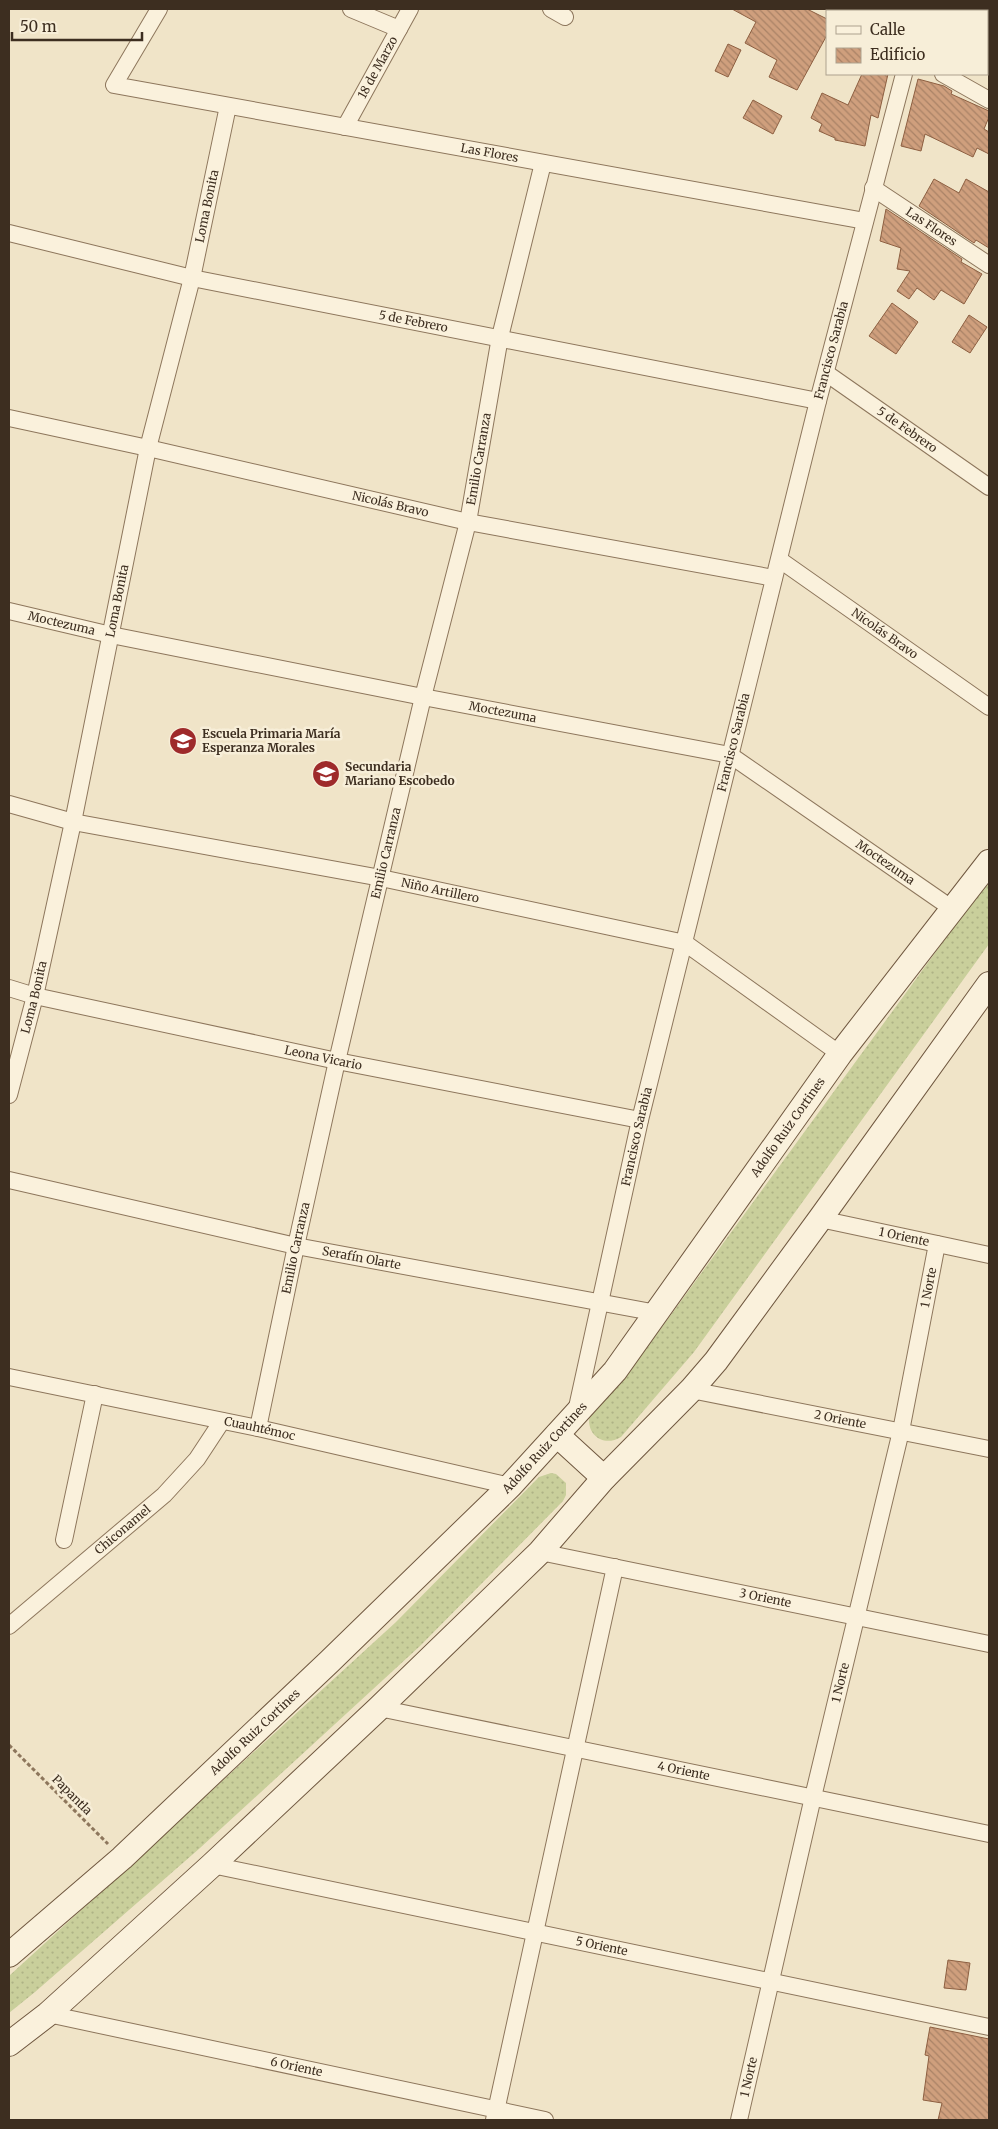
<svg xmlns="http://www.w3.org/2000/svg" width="998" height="2129" viewBox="0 0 998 2129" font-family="Merriweather,serif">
<defs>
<pattern id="grass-dots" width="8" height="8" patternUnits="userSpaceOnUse" patternTransform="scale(1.25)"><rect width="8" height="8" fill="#c9cf9b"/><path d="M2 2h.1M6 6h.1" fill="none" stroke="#aeb285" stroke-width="1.8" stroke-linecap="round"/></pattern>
<pattern id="building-back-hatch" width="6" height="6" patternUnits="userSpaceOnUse" patternTransform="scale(1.25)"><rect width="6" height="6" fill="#cf9f7d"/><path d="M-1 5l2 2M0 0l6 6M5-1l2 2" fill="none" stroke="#a98266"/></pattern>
</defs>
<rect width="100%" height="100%" fill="#f0e4c8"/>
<g fill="url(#grass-dots)">
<path d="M989 879V944L694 1352 621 1437C601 1449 583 1431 591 1411L646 1349Z"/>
<path d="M551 1473 556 1474 566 1483V1495L563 1501 420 1646 200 1848 35 1992 9 2013V1976L396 1622 539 1477Z"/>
</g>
<g fill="url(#building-back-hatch)" stroke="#8d5f41">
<path d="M732 9H807L827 19V35L797 90 769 77 777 60 745 43 756 22Z"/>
<path d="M728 44 741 50 728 77 715 71Z"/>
<path d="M862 74H888L878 118 871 115 865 146 835 140V138L819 131 822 124 811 118 822 93 848 105Z"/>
<path d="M918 79 944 86 952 91 951 94 989 111V117L984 129 989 132V154L977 148 973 157 925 134 921 151 901 146Z"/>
<path d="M753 100 782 116 773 134 743 118Z"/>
<path d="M934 179 959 193 966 179 989 192V248L976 240 974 243 919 206Z"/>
<path d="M886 209 962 259 961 262 982 274 964 304 941 290 934 300 917 288 909 299 897 291 910 271 897 269 901 248 880 241Z"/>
<path d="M892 303 918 322 896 354 869 336Z"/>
<path d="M969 315 987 327 970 353 952 342Z"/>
<path d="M948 1960 970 1963 966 1990 944 1988Z"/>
<path d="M930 2027 989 2039V2120H938L942 2103 923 2100 929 2056 925 2055Z"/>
</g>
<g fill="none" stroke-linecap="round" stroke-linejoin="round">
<g stroke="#8d765c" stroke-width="18">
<g id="street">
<path id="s1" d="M159 9 114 85 865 221"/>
<path d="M351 9 399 29"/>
<path d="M551 9 565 17"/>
<path d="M836 9 840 11"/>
<path d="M941 9 945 11"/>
<path d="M920 11 921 9"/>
<path d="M987 35 989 36"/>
<path d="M943 74 989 100"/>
<path id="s2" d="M345 127 410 9"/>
<path id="s3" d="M873 188 989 265"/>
<path id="s4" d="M9 233 192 278 818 401"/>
<path id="s5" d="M826 373 989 487"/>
<path id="s6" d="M9 418 148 448 468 522 774 578"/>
<path id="s7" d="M780 560 989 707"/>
<path id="s8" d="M9 611 111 635 423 697 730 755 954 910"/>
<path id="s9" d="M9 804 73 822 381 878 685 943 840 1054"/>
<path id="s10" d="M9 988 35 996 337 1061 640 1120"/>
<path id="s11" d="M9 1095 35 996 73 822 148 448 192 278 228 106"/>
<path id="s12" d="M9 1180 296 1246 657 1313"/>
<path id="s13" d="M820 1219 989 1255"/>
<path id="s14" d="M9 1377 258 1428 510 1486"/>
<path id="s15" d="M691 1390 989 1449"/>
<path id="s16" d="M576 1412 640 1120 818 401 904 74"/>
<path id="s17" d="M258 1428 296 1246 337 1061 423 697 468 522 500 337 543 163"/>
<path d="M64 1540 95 1394"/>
<path id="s18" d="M540 1552 989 1644"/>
<path id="s19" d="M9 1626 164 1495 197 1459 222 1421"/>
<path id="s20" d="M379 1708 989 1834"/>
<path id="s21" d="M212 1865 989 2027"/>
<path id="s22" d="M48 2014 545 2120"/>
<path d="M494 2120 615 1567"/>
<path id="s23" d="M739 2120 813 1797 901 1431 937 1244"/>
</g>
</g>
<g stroke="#6f573f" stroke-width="26">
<g id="secondary">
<path d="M557 1435 604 1478"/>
<path id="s24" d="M9 1955 122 1858 329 1662 510 1486 615 1371 840 1054 989 862"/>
<path d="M9 2044 48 2014 212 1865 379 1708 540 1552 604 1478 691 1390 716 1361 820 1219 989 984"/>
</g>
</g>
<path stroke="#8d765c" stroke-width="3" stroke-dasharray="4 2.5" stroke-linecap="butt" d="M9 1745 108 1844"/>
<use href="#street" stroke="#faf1dc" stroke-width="16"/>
<use href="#secondary" stroke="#faf1dc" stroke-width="24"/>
</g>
<defs>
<g id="school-disc" transform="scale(1.4375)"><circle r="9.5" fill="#9e2a2b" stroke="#f7eed8"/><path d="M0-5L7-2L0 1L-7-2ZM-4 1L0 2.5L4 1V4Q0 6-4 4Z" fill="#fff"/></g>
</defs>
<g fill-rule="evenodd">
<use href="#school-disc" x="183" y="741"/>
<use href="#school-disc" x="326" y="774"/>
</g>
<g text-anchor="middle" stroke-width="5" stroke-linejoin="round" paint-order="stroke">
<g font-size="12" fill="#3d2e20" stroke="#f7eed8">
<text dy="4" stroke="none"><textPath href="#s2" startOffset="68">18 de Marzo</textPath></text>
<text dy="4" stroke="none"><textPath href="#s1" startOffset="470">Las Flores</textPath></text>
<text dy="4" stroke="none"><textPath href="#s11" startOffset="911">Loma Bonita</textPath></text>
<text dy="4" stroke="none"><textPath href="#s3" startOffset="70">Las Flores</textPath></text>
<text dy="4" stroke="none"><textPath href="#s4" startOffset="414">5 de Febrero</textPath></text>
<text dy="4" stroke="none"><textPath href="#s16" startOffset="1092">Francisco Sarabia</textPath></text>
<text dy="4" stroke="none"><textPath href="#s5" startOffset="99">5 de Febrero</textPath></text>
<text dy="4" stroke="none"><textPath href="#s17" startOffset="994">Emilio Carranza</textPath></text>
<text dy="4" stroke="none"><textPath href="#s6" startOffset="391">Nicolás Bravo</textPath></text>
<text dy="4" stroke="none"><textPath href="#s11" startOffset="506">Loma Bonita</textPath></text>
<text dy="4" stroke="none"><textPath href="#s8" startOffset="54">Moctezuma</textPath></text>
<text dy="4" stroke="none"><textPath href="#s7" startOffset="128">Nicolás Bravo</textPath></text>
<text dy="4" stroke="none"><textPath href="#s8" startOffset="504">Moctezuma</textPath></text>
<text dy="4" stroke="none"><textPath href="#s16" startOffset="688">Francisco Sarabia</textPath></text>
<text dy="4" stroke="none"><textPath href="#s17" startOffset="589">Emilio Carranza</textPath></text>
<text dy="4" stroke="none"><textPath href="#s8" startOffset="924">Moctezuma</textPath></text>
<text dy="4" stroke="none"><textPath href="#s9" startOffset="440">Niño Artillero</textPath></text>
<text dy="4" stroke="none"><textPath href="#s11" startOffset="101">Loma Bonita</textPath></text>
<text dy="4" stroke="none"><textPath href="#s10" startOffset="322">Leona Vicario</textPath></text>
<text dy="4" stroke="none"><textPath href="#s24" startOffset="1141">Adolfo Ruiz Cortines</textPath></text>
<text dy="4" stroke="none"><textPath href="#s16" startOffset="282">Francisco Sarabia</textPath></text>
<text dy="4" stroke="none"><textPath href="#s13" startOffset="86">1 Oriente</textPath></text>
<text dy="4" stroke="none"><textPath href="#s17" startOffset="184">Emilio Carranza</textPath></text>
<text dy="4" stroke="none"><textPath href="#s12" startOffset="361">Serafín Olarte</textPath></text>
<text dy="4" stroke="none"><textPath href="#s23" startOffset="854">1 Norte</textPath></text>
<text dy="4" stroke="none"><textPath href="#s15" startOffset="152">2 Oriente</textPath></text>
<text dy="4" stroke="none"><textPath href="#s14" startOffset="256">Cuauhtémoc</textPath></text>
<text dy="4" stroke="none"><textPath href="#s24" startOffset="738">Adolfo Ruiz Cortines</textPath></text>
<text dy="4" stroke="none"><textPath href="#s19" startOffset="149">Chiconamel</textPath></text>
<text dy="4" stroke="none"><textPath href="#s18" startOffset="230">3 Oriente</textPath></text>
<text dy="4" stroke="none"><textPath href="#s23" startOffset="449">1 Norte</textPath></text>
<text dy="4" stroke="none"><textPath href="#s24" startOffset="332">Adolfo Ruiz Cortines</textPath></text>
<text dy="4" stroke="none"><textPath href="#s20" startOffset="311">4 Oriente</textPath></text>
<text transform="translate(72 1795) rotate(45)" y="4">Papantla</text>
<text dy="4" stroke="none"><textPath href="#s21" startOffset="398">5 Oriente</textPath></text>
<text dy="4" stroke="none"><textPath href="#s22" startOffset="254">6 Oriente</textPath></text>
<text dy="4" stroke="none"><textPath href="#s23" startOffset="44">1 Norte</textPath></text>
</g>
<g font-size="12" font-weight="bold" fill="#3d2e20" stroke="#f7eed8" text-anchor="start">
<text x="202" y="738">Escuela Primaria María<tspan x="202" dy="14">Esperanza Morales</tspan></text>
<text x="345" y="771">Secundaria<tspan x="345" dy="14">Mariano Escobedo</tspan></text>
</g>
</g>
<rect width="998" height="2129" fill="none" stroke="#3d2e20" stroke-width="20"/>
<rect x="826" y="10" width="162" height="65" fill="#f7eed8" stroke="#ada18e"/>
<rect x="836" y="26" width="25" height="8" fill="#faf1dc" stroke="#ada18e"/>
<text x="870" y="35" font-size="15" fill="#3d2e20">Calle</text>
<rect x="836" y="48" width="25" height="15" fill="url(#building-back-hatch)" stroke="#ada18e"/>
<text x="870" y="60" font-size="15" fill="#3d2e20">Edificio</text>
<path d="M12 32v8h130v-8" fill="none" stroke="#3d2e20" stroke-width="2.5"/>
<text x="20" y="32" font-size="15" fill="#3d2e20" stroke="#f7eed8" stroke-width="4" paint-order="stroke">50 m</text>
</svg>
